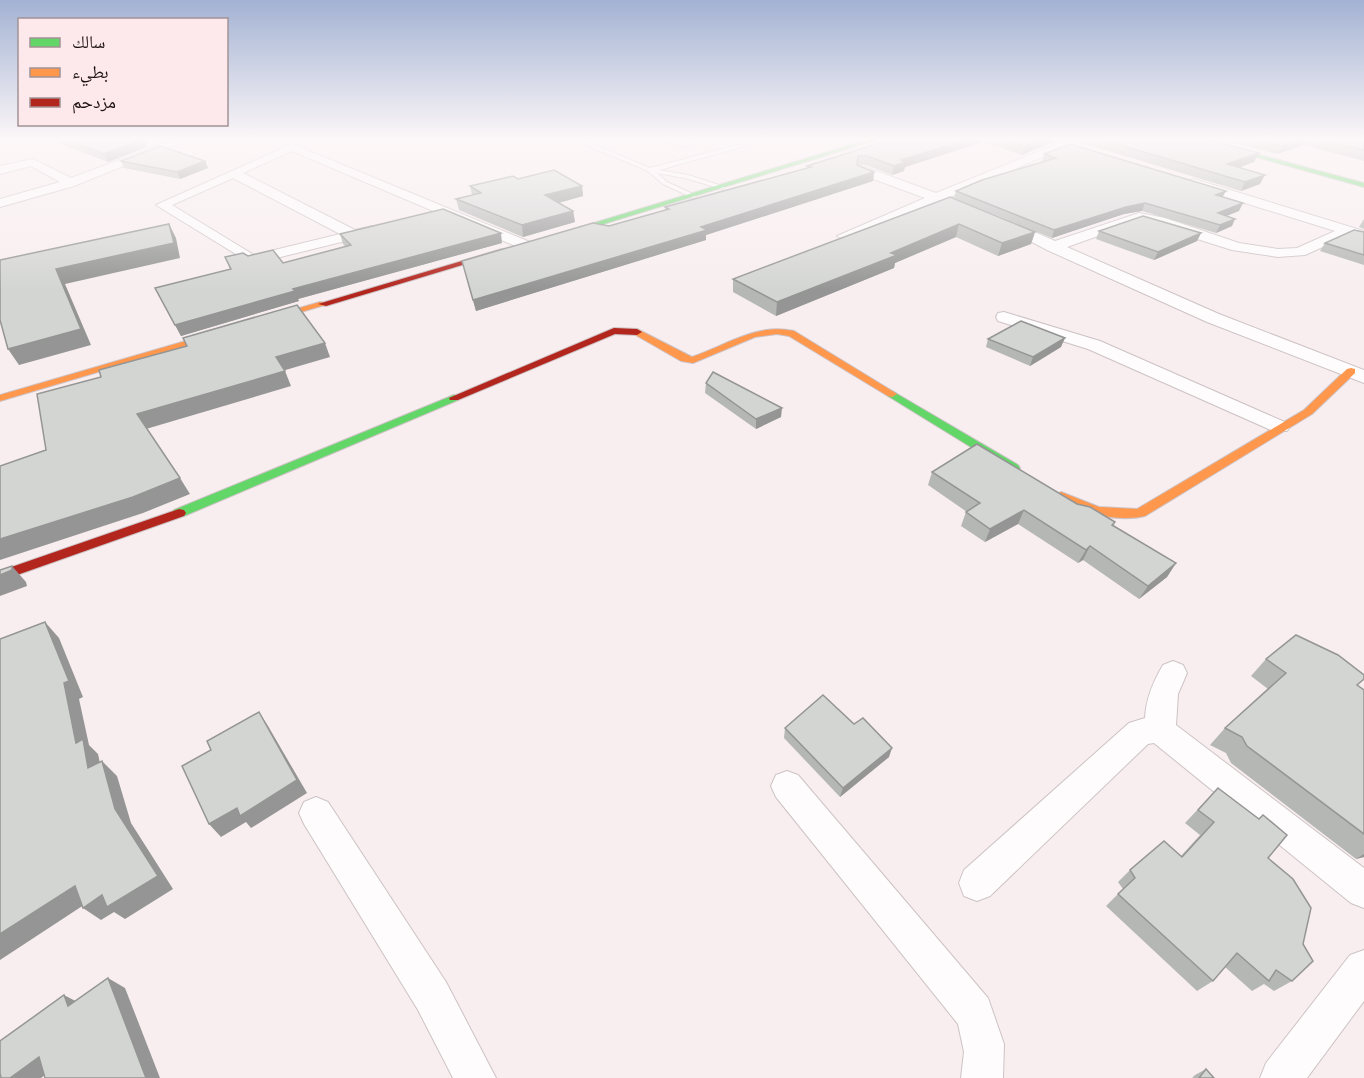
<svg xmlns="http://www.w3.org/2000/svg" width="1364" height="1078" viewBox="0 0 1364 1078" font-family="Bitter,'Noto Naskh Arabic',serif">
<rect width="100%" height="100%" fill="#f8eef0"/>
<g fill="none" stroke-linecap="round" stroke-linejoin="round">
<g stroke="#cdc3c5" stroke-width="2">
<g id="lane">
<path d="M572 139H580L650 168 761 139H770L659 170 688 175 725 187 722 189 685 178 657 173 667 182 695 195 696 196 693 198 663 184 648 171Z"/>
<path d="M661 139H670L683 143 699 140 702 142 683 147Z"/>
</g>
</g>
<g stroke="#cdc3c5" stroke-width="2">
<g id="street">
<path d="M175 139H190L74 186 0 207V199L60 182 31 166 0 174V166L33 159 71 178Z"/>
<path d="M1069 139H1084L948 198 977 208V214H967L937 202 849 239 844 240 837 236 925 198 857 173V167H865L936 193Z"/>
<path d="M292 144 530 242 532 245 530 248H520L292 151 243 173 355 230 373 226 380 230 378 233 252 264 156 205ZM233 178 340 234 254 255 172 205Z"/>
<path d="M1194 179 1364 231V239L1349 235 1305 255 1278 257 1232 250 1140 221 1067 247 1219 314 1364 370V383L1207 322 1047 250 998 224 1005 220 1010 221 1055 241 1139 213 1165 218 1239 243 1278 249 1297 248 1335 231 1190 186V180Z"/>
<path d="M1004 312 1100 341 1287 423 1290 427 1287 431H1273L1088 349 998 321 996 317 998 313Z"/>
<path d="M1173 661 1183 665 1187 673 1178 694 1176 725 1364 868V908L1351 903 1154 743 1148 744 990 896 977 901 964 896 959 883 964 870 1129 723 1145 718C1146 698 1153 682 1163 665Z"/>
<path d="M787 771 798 775 988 998 1004 1044 1003 1078H961L964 1052 958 1024 776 797 771 786 776 775Z"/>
<path d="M316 797 328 802 446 982 496 1078H453L418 1010 304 824 299 813 304 802Z"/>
<path d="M1364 950V1001L1307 1078H1260L1266 1063 1350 955Z"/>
</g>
</g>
<g stroke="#cdc3c5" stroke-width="2">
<g id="fast">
<path d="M870 139H880L558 238 551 236Z"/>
<path d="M1191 139H1201L1364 183V187Z"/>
<path d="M892 391 1018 465 1020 468 1018 471H1010L888 396V392Z"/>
<path d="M454 395 458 396V400L184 516H174L172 513 174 510Z"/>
</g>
</g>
<g stroke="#cdc3c5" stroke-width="2">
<g id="slow">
<path d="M320 302 328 304 0 401V395Z"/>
<path d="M637 329 692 357C727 345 756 323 794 331L897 394 892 397 888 396 789 336 777 334 755 337 693 363 681 361 634 334 632 332Z"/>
<path d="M1351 368 1355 369V373L1312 414 1145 516C1122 522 1070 514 1055 496L1061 492 1099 507 1137 509 1304 410 1347 369Z"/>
</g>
</g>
<g stroke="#cdc3c5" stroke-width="2">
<g id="jam">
<path d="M502 249 509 251 326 306 318 304Z"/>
<path d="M614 328 637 329 642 332 637 335 615 334 458 400H450L449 398Z"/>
<path d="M179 509 184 510 186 513 184 516 0 581V571Z"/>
</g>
</g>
<use href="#lane" fill="#fefcfd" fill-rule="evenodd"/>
<use href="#street" fill="#fefcfd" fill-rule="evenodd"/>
<use href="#fast" fill="#63d668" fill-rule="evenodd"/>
<use href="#slow" fill="#ff974d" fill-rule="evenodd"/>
<use href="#jam" fill="#b3261e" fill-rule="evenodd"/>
</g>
<g fill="#b5b7b5">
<path d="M53 139H144L147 147 108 162 63 145Z"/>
<path d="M892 139H1059L1022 155 983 142 905 167 904 171 892 175 866 165H857L874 172 873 181 706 235V240L476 311 462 261 609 226 665 210V207L807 169V166Z"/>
<path d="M1083 139H1205L1254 162 1239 168 1260 184 1241 191 1082 143Z"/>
<path d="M1220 139H1364V161L1304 145 1277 154Z"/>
<path d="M1044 154 1223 197 1239 211 1226 216 1232 226 1216 233 1142 211 1124 214 1052 238 954 198 956 191 1044 162 1042 161Z"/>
<path d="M121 161H205L208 168 180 179 124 168Z"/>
<path d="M518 179 582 186 583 196 559 203 573 211 575 222 523 237 459 210 456 199 472 195 470 186Z"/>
<path d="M950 197 1035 232 1031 244 998 256 956 237 895 263 894 268 776 316 733 292V279Z"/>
<path d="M1364 219V229L1359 227Z"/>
<path d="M1099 231 1201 233 1197 241 1154 260 1096 239Z"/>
<path d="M1364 232V265L1320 251 1325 243Z"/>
<path d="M340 234 502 243 298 299 299 301 181 336 155 288 230 269 225 257 248 256 283 263 346 247 343 244Z"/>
<path d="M988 339 1061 347 1030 366 986 347Z"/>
<path d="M706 383 781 417 756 429 705 393Z"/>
<path d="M932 472 1077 504 1115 522 1114 526 1176 563 1167 577 1139 599 1083 560 1078 563 1018 524 985 542 961 526 966 512H967L928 485Z"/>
<path d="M1266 659 1357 686 1364 690V857L1356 859 1231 763 1226 753 1210 745 1225 728 1268 689 1251 676Z"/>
<path d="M785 728 889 757 840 797 784 738Z"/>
<path d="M1218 788 1268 858 1292 981 1274 991 1264 984 1252 991 1225 967 1213 981 1197 991 1106 906 1123 889 1118 882 1130 870 1181 856 1200 835 1185 823Z"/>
<path d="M1206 1069 1214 1078H1192L1195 1075Z"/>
</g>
<g fill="#949594">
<path d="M144 139 147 147 108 162 104 154Z"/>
<path d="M968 139H984L983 142 905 167 904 171 892 175 894 166 901 160Z"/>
<path d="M1041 139H1059L1022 155 1024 146Z"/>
<path d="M1302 139H1308L1304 145 1277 154 1282 146Z"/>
<path d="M1259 153 1254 162 1222 173 1227 164Z"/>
<path d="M205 161 208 168 180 179 177 172Z"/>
<path d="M874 172 873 181 706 235V240L476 311 473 300Z"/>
<path d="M1265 175 1260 184 1241 191 1245 182Z"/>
<path d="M582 186 583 196 547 206 545 195Z"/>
<path d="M1226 191 1222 198 1216 195Z"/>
<path d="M1145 203 1142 211 1124 214 1052 238 1054 230 1126 207Z"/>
<path d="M1243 203 1239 211 1214 221 1218 213Z"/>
<path d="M573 211 575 222 523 237 522 225Z"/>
<path d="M1235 219 1232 226 1216 233 1220 225Z"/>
<path d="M169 224 176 238 180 258 65 284 91 345 19 365 8 349 56 269Z"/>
<path d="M959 224 956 237 895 263 894 268 776 316 777 302Z"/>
<path d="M1035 232 1031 244 998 256 1002 243Z"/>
<path d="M501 233 502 243 298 299 299 301 181 336 175 325 293 289Z"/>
<path d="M1201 233 1197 241 1154 260 1158 252Z"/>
<path d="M1065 338 1061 347 1030 366 1033 357Z"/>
<path d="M325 343 330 357 282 371 276 357Z"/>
<path d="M285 371 291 386 146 429 137 414Z"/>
<path d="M782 408 781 417 756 429V419Z"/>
<path d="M180 478 190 494 143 513 0 560V539Z"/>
<path d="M1024 510 1018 524 985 542 990 529Z"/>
<path d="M1090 546 1083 560 1078 563 1086 550Z"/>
<path d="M1176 563 1167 577 1139 599 1148 586Z"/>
<path d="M12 566 26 582 27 586 0 596V575Z"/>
<path d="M45 622 59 638 83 697 79 699 89 745 98 754 104 782 88 768 76 743Z"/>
<path d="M259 712 268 726 307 793 251 828 246 822 221 837 209 824Z"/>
<path d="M892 748 889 757 840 797 843 788Z"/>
<path d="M102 761 117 776 131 823 173 889 125 919 114 912 101 920 83 908 115 809Z"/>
<path d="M1364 854V857L1356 859Z"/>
<path d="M75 886 93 899 0 960V934Z"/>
<path d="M108 978 125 988 160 1078H146Z"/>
<path d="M64 995 83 1005 68 1006Z"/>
<path d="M39 1057 59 1065 41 1078H10Z"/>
</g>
<g fill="#d3d5d3" stroke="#949594" stroke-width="1.5">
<path d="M65 139H143L104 154Z"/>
<path d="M892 139H968L901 160 906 162 894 166 867 156H858L857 165 874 172 701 227 707 230 473 300 462 261 593 223 609 226 669 209 665 207 811 167 807 166Z"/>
<path d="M1003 139H1041L1024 146Z"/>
<path d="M1100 139H1205L1259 153 1227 164 1265 175 1245 182Z"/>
<path d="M1256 139H1302L1282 146Z"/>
<path d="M1318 139H1364V150Z"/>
<path d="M1070 144 1226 191 1216 195 1243 203 1218 213 1235 219 1220 225 1145 203 1126 207 1054 230 956 191 982 180 1056 158 1044 154Z"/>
<path d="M160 146 205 161 177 172 121 161Z"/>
<path d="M554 170 582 186 545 195 573 211 522 225 456 199 481 193 470 186 513 176 518 179Z"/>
<path d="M950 197 1035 232 1002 243 959 224 891 253 897 255 777 302 733 279Z"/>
<path d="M443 209 501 233 293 289 295 291 175 325 155 288 231 269 225 257 243 253 248 256 273 250 283 263 351 245 340 234Z"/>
<path d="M1143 216 1201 233 1158 252 1099 231Z"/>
<path d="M169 224 174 243 56 269 81 329 8 349 0 320V260Z"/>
<path d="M1354 230 1364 232V255L1325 243Z"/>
<path d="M297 305 325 343 276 357 285 371 137 414 180 478 133 497 0 539V466L46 450 37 394 101 377 99 370 187 346 183 338Z"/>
<path d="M1021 321 1065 338 1033 357 988 339Z"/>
<path d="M713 372 782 408 756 419 706 383Z"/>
<path d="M977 444 1077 504 1090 507 1115 522 1112 525 1176 563 1148 586 1090 546 1086 550 1024 510 990 529 966 512 980 503 932 472Z"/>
<path d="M12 566V570L0 575V570Z"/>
<path d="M45 622 69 681 64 683 76 743 83 739 88 768 102 761 115 809 158 876 107 907 102 895 83 908 75 886 0 934V639Z"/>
<path d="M1296 635 1338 655 1364 675V679L1357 685 1364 690V834L1247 746 1242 737 1225 728 1286 673 1266 659Z"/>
<path d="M823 695 854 724 863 718 892 748 843 788 785 728Z"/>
<path d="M259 712 297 780 240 816 237 808 209 824 182 766 211 750 207 741Z"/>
<path d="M1218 788 1259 819 1263 815 1287 835 1268 858 1293 879 1311 908 1303 944 1313 961 1292 981 1276 970 1269 981 1237 953 1213 981 1118 894 1135 878 1130 870 1164 841 1182 857 1214 822 1198 810Z"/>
<path d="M108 978 146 1078H45L39 1057 10 1078H1L0 1073V1041L64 995 68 1006Z"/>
<path d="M1206 1069 1214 1078H1199Z"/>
</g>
<linearGradient id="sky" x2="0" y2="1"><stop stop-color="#a3b2d3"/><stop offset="0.48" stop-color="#fcf7f8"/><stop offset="1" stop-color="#fcf7f8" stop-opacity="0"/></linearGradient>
<rect width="1364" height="290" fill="url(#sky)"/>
<rect x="18" y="18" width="210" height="108" fill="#fde9ec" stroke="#a39395" stroke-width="1.5"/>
<rect x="30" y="38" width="30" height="9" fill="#63d668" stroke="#a39395" stroke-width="1.5"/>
<text x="72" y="48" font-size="18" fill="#1d1213">سالك</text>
<rect x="30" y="68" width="30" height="9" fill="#ff974d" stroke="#a39395" stroke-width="1.5"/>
<text x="72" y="78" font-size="18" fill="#1d1213">بطيء</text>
<rect x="30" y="98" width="30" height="9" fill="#b3261e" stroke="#a39395" stroke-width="1.5"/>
<text x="72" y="108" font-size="18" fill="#1d1213">مزدحم</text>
</svg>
